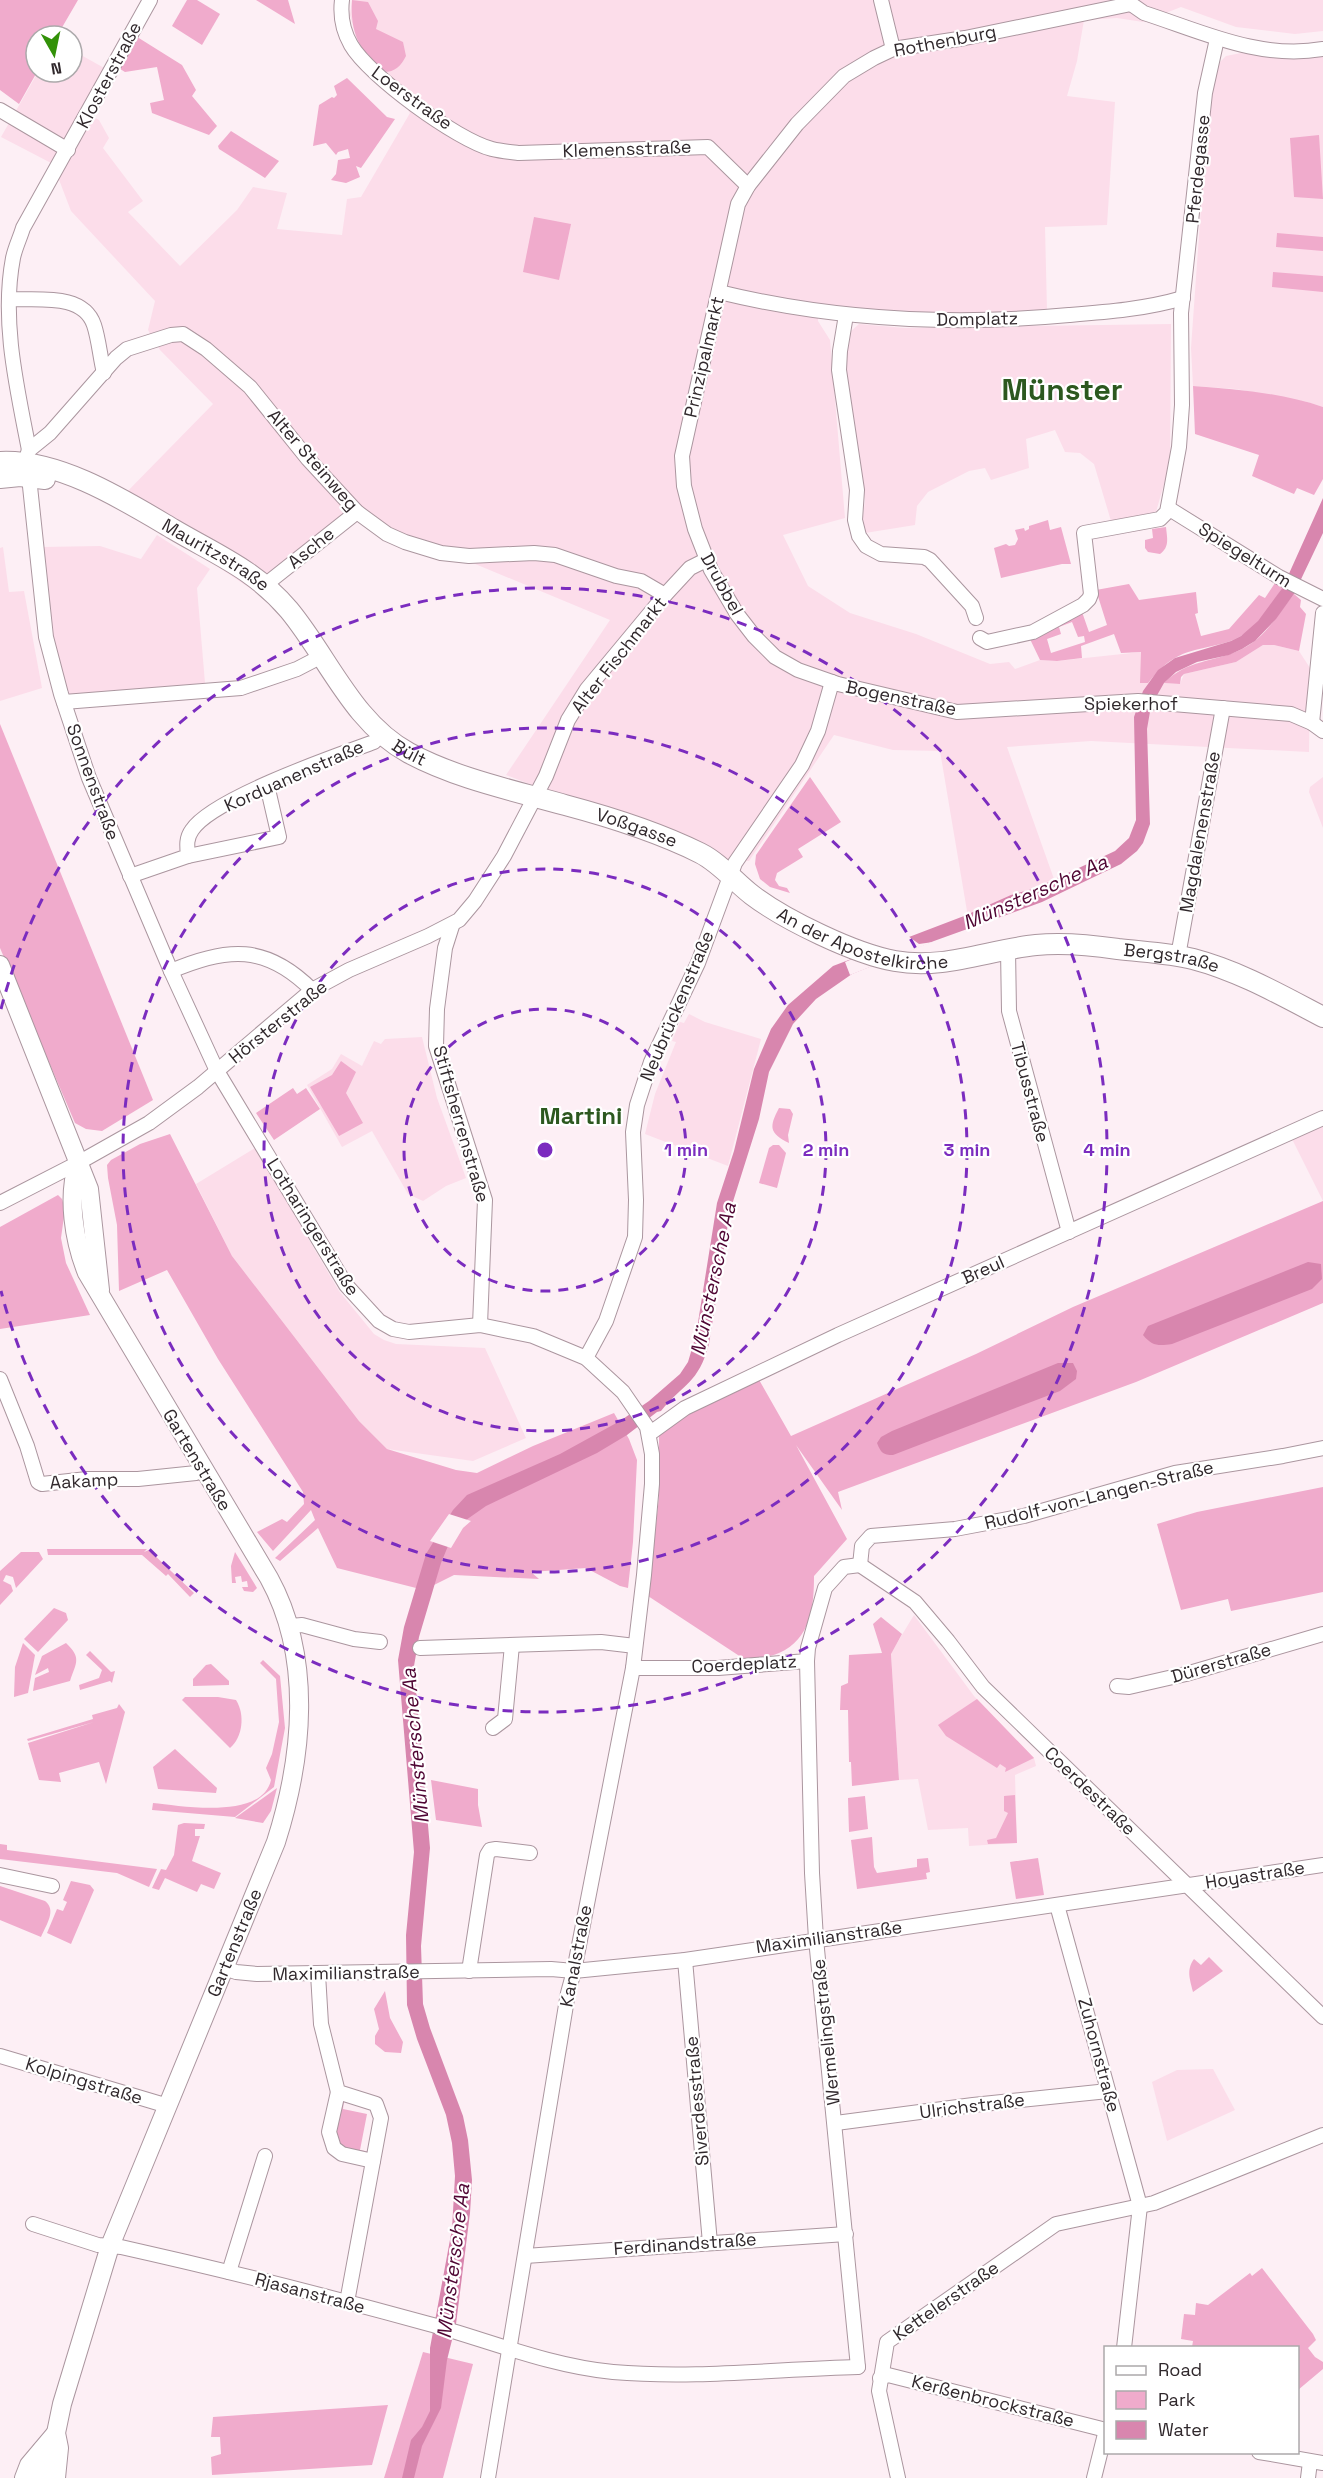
<svg xmlns="http://www.w3.org/2000/svg" width="1323" height="2478" viewBox="0 0 1323 2478" font-family="'Space Grotesk',sans-serif">
<rect width="100%" height="100%" fill="#fdeff5"/>
<g fill="#fcddea">
<path d="M352 0H1323V31L1295 34 1236 27 1181 7 1143 22 1117 18 1084 20 1077 61 1067 96 1115 102 1107 225 1045 227 1047 310 936 315 818 307V321L830 340 845 518 783 535 808 586 850 613 916 634 990 664 1009 662 1015 669 1040 660 1057 661 1141 652 1142 666 1164 683 1180 684 1184 674 1236 662 1263 645H1274L1299 651 1310 668 1309 752 1091 741 1007 747 1054 879 968 917 940 751 893 750 834 735 749 861 714 858 652 831 506 775 610 620 456 556 352 519 257 593 119 500 213 404 160 350 148 330 155 301 71 211 53 164 1 137 38 72H72V50L106 69 82 111 99 120 109 138 103 148 143 201 128 212 180 266 237 210 253 187 287 193 277 229 342 235 347 199 361 197 410 113 385 74 358 44 350 15Z"/>
<path d="M1241 53 1288 58 1323 56V407L1307 402 1236 389 1193 386 1191 348 1207 123 1218 64 1226 56Z"/>
<path d="M859 324 905 328 1171 324 1170 463 1156 512 1111 521 1094 464 1080 453 1065 452 1055 430 1026 439 1029 468 991 480 985 468 969 471 928 492 917 506 915 525 865 533 863 517 865 500 845 361 849 333Z"/>
<path d="M157 535 210 569 197 588 205 683 68 695 51 634 43 547 100 546 141 559Z"/>
<path d="M3 547 9 592 24 591 42 688 0 701V548Z"/>
<path d="M1323 777V828L1309 792 1310 787Z"/>
<path d="M689 1014 705 1022 761 1039 728 1166 645 1134 655 1094 676 1042 672 1041 680 1022 684 1023Z"/>
<path d="M422 1037 437 1098 466 1178 446 1186 423 1201 408 1194 372 1131 342 1147 307 1085 332 1069 341 1054 362 1066 374 1041 381 1044 385 1039Z"/>
<path d="M1323 1126V1201L1292 1139Z"/>
<path d="M255 1148 339 1291 374 1334 384 1340 396 1344 485 1348 526 1438 473 1461 387 1449 359 1421 232 1256 196 1184Z"/>
<path d="M914 1615 974 1696 1034 1758 1036 1766 1015 1775 1017 1843 969 1846 968 1828 928 1830 918 1779 899 1780 891 1653Z"/>
<path d="M1213 2069 1235 2110 1167 2141 1152 2082 1177 2070Z"/>
</g>
<g fill="#f0abcc" fill-rule="evenodd">
<path d="M0 0H78L57 36H36L37 72 19 104 0 90Z"/>
<path d="M187 0H197L220 14 202 45 172 26Z"/>
<path d="M256 0H288L295 24Z"/>
<path d="M352 0 368 2 378 21 376 29 403 42 406 56C401 66 395 72 384 72 359 50 350 33 352 0Z"/>
<path d="M134 35 182 65 196 90 192 96 217 126 209 135 152 113 150 103 164 100 157 67 125 72 117 67Z"/>
<path d="M347 78 387 117 395 119 361 168 356 166 360 177 346 183 331 180 336 174 338 160 350 158 348 149 338 152 336 155 326 143 313 146 319 105 332 97 334 98 337 95 334 86Z"/>
<path d="M231 131 279 161 265 178 219 149 218 146Z"/>
<path d="M1319 135 1323 199 1294 197 1290 138Z"/>
<path d="M534 217 571 224 559 280 523 272Z"/>
<path d="M1277 233 1323 237V251L1276 247Z"/>
<path d="M1273 272 1323 276V292L1272 287Z"/>
<path d="M1193 386C1236 389 1282 393 1323 407V479L1314 495 1297 488 1294 494 1252 476 1259 455 1195 434Z"/>
<path d="M1048 520 1050 530 1061 527 1071 564H1062L1001 578 994 548 1006 544 1009 546 1015 545 1018 539 1015 530 1024 528 1025 531 1029 529V526Z"/>
<path d="M1166 527C1167 538 1170 547 1160 554L1148 552 1145 548V540L1153 538 1152 529Z"/>
<path d="M1275 583 1283 587C1271 605 1259 625 1241 636 1221 648 1195 646 1175 658 1164 664 1156 673 1148 683H1140L1141 652 1121 653 1114 634 1081 646 1082 658 1057 661 1040 660 1029 637 1082 612 1089 632 1107 625 1096 590 1129 584 1139 600 1196 592 1198 613 1195 614 1201 636 1229 629 1259 595 1265 598ZM1072 622 1078 637 1084 636 1085 642 1051 653 1047 639 1061 634 1059 627Z"/>
<path d="M1294 594 1301 600 1300 607 1306 614 1299 651 1274 645H1263L1236 662 1184 674 1181 677 1180 684 1164 683C1188 659 1212 663 1240 650 1265 639 1277 615 1294 594Z"/>
<path d="M0 724 153 1100 102 1131 86 1129 75 1123 0 948Z"/>
<path d="M810 777 841 822 798 849 803 857 777 873 775 880 779 886 787 888 790 893 770 887 760 879 755 864 756 855Z"/>
<path d="M341 1061 356 1072 346 1093 363 1123 339 1136 310 1087 332 1075Z"/>
<path d="M293 1088 297 1094 306 1088 320 1109 274 1140 256 1113Z"/>
<path d="M779 1108 790 1109 793 1114 788 1135 789 1143C769 1133 769 1127 779 1108Z"/>
<path d="M170 1134 232 1256 359 1421 387 1449 456 1470 477 1473 533 1446 614 1413 629 1439 637 1460 633 1542 628 1588 620 1586 586 1568 531 1572 539 1579 454 1575 424 1590 337 1568 318 1528 280 1561 275 1558 315 1520 311 1510 273 1551 257 1532 282 1519 287 1522 304 1504 303 1492 218 1359 167 1270 119 1291 117 1225 108 1178 107 1165 111 1160 140 1144Z"/>
<path d="M773 1145H779L786 1153 777 1188 759 1183 769 1148Z"/>
<path d="M58 1195 62 1199 65 1209 61 1238 66 1263 90 1315 0 1329V1227Z"/>
<path d="M1323 1201V1303L1136 1382 838 1492 842 1510 796 1445 847 1539 814 1576C814 1606 811 1639 779 1653 770 1657 757 1658 747 1661L648 1596 659 1497V1428L758 1378 791 1436 976 1354 1073 1307Z"/>
<path d="M1323 1487V1592L1231 1611 1228 1599 1181 1610 1157 1524 1197 1512Z"/>
<path d="M47 1549H147L144 1552 149 1550 194 1593 190 1597 168 1574 166 1576 142 1555H48Z"/>
<path d="M21 1552H39L43 1559 16 1588 13 1577 6 1575 3 1581 11 1585 13 1591 0 1605V1571Z"/>
<path d="M235 1552 257 1588 253 1592 244 1591 242 1587H248L247 1581 242 1582 241 1576 235 1577 236 1583H232L231 1566Z"/>
<path d="M54 1608 66 1613 68 1620 38 1652 24 1639Z"/>
<path d="M881 1617 902 1634 891 1654 899 1780 852 1786 851 1762H849L848 1710H840L841 1686 848 1683 849 1655 882 1653 873 1624Z"/>
<path d="M23 1643 35 1655 28 1693 14 1697 15 1667Z"/>
<path d="M66 1643C82 1658 76 1663 70 1681L33 1691 35 1678 49 1672 48 1668 35 1675 42 1656Z"/>
<path d="M90 1651 111 1672 115 1671 112 1683 110 1681 80 1690 79 1685 99 1678 102 1670 86 1655Z"/>
<path d="M263 1660 280 1676 285 1728 274 1787 235 1817 152 1810 153 1803C182 1806 262 1820 271 1780L266 1768 272 1754 279 1722 276 1679 260 1663Z"/>
<path d="M211 1664 229 1681V1685L193 1686V1679L206 1665Z"/>
<path d="M185 1697H218L236 1700C245 1714 243 1737 230 1748L182 1700Z"/>
<path d="M977 1699 1034 1758 1005 1772 1006 1768 1000 1764 997 1768 946 1736 938 1725Z"/>
<path d="M119 1704 125 1712 106 1784 99 1762 59 1773 61 1782 39 1780 28 1743 94 1722 28 1741 27 1739 93 1719 92 1715 117 1708Z"/>
<path d="M175 1749 217 1788 216 1793 158 1789 153 1767Z"/>
<path d="M431 1780 478 1789V1805L482 1827 436 1820Z"/>
<path d="M277 1788 271 1811 263 1823 235 1818Z"/>
<path d="M1015 1795 1017 1843 988 1844 987 1840 996 1838 1008 1813 1004 1811V1796Z"/>
<path d="M865 1796 868 1829 849 1832 848 1798Z"/>
<path d="M184 1823 205 1824 204 1829H195V1836H200L192 1861 221 1873 214 1889 201 1884 197 1892 165 1878 159 1890 152 1888 161 1869 166 1870 174 1855 178 1825Z"/>
<path d="M872 1837 874 1867 877 1873 917 1867V1859L928 1858 930 1872 926 1873 927 1879 857 1889 851 1840Z"/>
<path d="M0 1844 7 1845V1850L157 1869 149 1887 117 1873 0 1859Z"/>
<path d="M1038 1858 1044 1895 1016 1899 1010 1862Z"/>
<path d="M71 1881 90 1885 94 1890 71 1944 47 1933 57 1909 63 1911 67 1902 63 1900Z"/>
<path d="M0 1886 45 1901C57 1910 46 1925 41 1937L0 1920Z"/>
<path d="M1209 1957 1223 1971 1193 1992C1190 1979 1186 1970 1194 1959L1201 1965Z"/>
<path d="M385 1991 390 2018 403 2042 401 2053 385 2052 375 2044V2036L379 2029 374 2009Z"/>
<path d="M340 2099 344 2100 343 2109 367 2114 360 2150 370 2152 369 2156 343 2150 334 2136Z"/>
<path d="M1262 2268 1313 2334 1316 2340 1308 2348 1315 2357 1323 2362V2369L1298 2390V2348L1192 2347 1193 2341 1181 2339 1184 2314 1195 2315 1196 2303 1208 2305 1250 2273 1252 2276Z"/>
<path d="M423 2352 473 2364 443 2478H384Z"/>
<path d="M388 2405 372 2465 212 2475 211 2457 221 2454 220 2437H211L213 2417Z"/>
</g>
<g fill="#d886ae">
<path d="M1323 498V533L1294 594 1276 619 1255 641 1242 649 1229 655 1197 662 1176 672 1164 683 1151 706 1147 729 1150 824 1143 843 1137 851 1121 864 1042 902 934 941 852 974 816 999 793 1024 769 1072 759 1119 730 1211 709 1344C698 1384 684 1383 661 1411L657 1412 627 1435 597 1453 486 1506 466 1520 448 1546 441 1563 419 1637 414 1666 430 1848 421 1946 423 2004 430 2028 463 2116 468 2140 472 2180 470 2213 456 2324 447 2360 441 2408 422 2446 414 2478H402L411 2440 422 2427 430 2411V2348L452 2229 455 2176 452 2143 446 2115 417 2039 407 2005 406 1935 414 1852 398 1660 404 1627 426 1554 453 1510 467 1495 560 1454 620 1421 649 1401 680 1374 688 1362 696 1335 717 1203 734 1151 754 1069 771 1029 788 1005 833 966 964 916 1011 895 1036 888 1115 851 1129 838 1136 820 1134 717 1143 691 1158 670 1175 658 1231 641 1241 636 1258 621 1283 587Z"/>
<path d="M1308 1262 1321 1264 1322 1279 1312 1289 1172 1344C1158 1346 1152 1346 1143 1335L1148 1326Z"/>
<path d="M1058 1363H1073L1077 1371 1076 1379 1060 1391 893 1455C883 1455 881 1453 877 1443L881 1437 892 1431Z"/>
</g>
<g fill="#fdeff5">
<path d="M908 936 919 944 933 942 850 975 845 962Z"/>
<path d="M449 1514 471 1521 463 1528 451 1548 430 1541Z"/>
</g>
<g fill="none" stroke-linecap="round" stroke-linejoin="round">
<g stroke="#ab969f" stroke-width="16">
<g id="minor">
<path d="M342 0C340 16 343 31 351 45 369 76 457 140 492 149 500 151 510 152 519 153L708 147 748 186"/>
<path d="M881 0 893 49"/>
<path d="M1131 4 965 38 893 49 874 58 844 76 797 124 748 186 738 204 682 456 684 486 695 529 711 570 737 614 754 636 775 657 798 670 838 684 957 712 1138 701 1291 714 1312 723 1323 731"/>
<path d="M1131 4 1144 13C1203 32 1259 60 1323 49"/>
<path d="M0 110 68 150"/>
<path d="M719 292C834 320 951 326 1069 315 1107 312 1146 309 1183 298"/>
<path d="M9 299C36 301 83 292 94 325 99 340 100 357 104 373"/>
<path d="M846 315 840 351 839 370 857 490 855 520 859 536 866 546 881 554 924 557 930 560 972 606 976 618"/>
<path d="M29 450C17 388 1 321 13 258 15 248 20 238 23 228L150 0"/>
<path d="M25 462 29 450 50 433 116 358 127 349 171 335 183 334 206 349 250 387 308 459 357 512 387 534 405 542 441 553 469 556 534 553 555 555 616 576 641 581 665 595"/>
<path d="M29 477 46 637 61 694 89 778 171 971 217 1071 346 1285 379 1321 393 1329 409 1332 480 1325 533 1336 586 1358 623 1392 647 1427 652 1454V1484L644 1575 633 1668 574 1971 568 1993 488 2478"/>
<path d="M1168 508 1279 577 1323 599"/>
<path d="M265 585 357 512"/>
<path d="M980 638 987 642 1033 632 1083 605 1089 599 1091 594 1084 533 1160 519 1167 512 1179 447 1182 405 1181 313 1205 93 1217 39"/>
<path d="M64 702 241 688 297 669 322 656"/>
<path d="M1312 723 1323 613"/>
<path d="M188 856 279 837 267 785"/>
<path d="M130 876 188 856C187 846 186 838 192 830 212 799 335 756 374 742L381 734"/>
<path d="M452 926 445 948 437 1009 436 1046 485 1200 480 1325"/>
<path d="M1008 950 1009 1011 1069 1232"/>
<path d="M1178 956 1223 708"/>
<path d="M171 971C227 947 266 944 312 990"/>
<path d="M0 1203 78 1163 149 1123 198 1087 312 990 349 970 428 936 459 920 475 901 504 856 546 776 568 720 587 689 665 595 690 568 706 560"/>
<path d="M586 1358 606 1321 635 1237 636 1200 633 1132 637 1105 651 1062 698 963 735 863 802 765 818 731 832 682"/>
<path d="M0 1379 27 1446 38 1482 42 1484 87 1479H138L196 1473 203 1469"/>
<path d="M649 1434 685 1408 838 1335 1323 1118"/>
<path d="M860 1565 915 1602 948 1641 983 1687 1323 2017"/>
<path d="M860 1565 862 1546 871 1536 955 1529 1024 1516 1175 1473 1283 1456 1323 1448"/>
<path d="M290 1626 302 1625 354 1639 380 1642"/>
<path d="M420 1648 601 1642 635 1646"/>
<path d="M807 1661 812 1873 816 1939 858 2367"/>
<path d="M633 1668H718L807 1661 808 1648 825 1588 844 1567 860 1565"/>
<path d="M1117 1686 1129 1687 1186 1674 1323 1634"/>
<path d="M493 1728 505 1719 512 1645"/>
<path d="M0 1875 52 1886"/>
<path d="M1057 1905 1140 2206 1124 2348"/>
<path d="M685 1960 710 2243"/>
<path d="M224 1968 236 1972 257 1974 551 1969 574 1971 685 1960 1323 1865"/>
<path d="M469 1971 487 1855 490 1850 496 1849 530 1853"/>
<path d="M318 1974 321 2024 338 2092 376 2104 381 2118 347 2302"/>
<path d="M0 2056 168 2106"/>
<path d="M338 2092 329 2132 334 2148 342 2154 373 2161"/>
<path d="M836 2123 973 2105 1108 2091"/>
<path d="M33 2224 98 2245 121 2247C224 2270 327 2296 429 2324 490 2341 550 2366 613 2372 694 2379 777 2369 858 2367"/>
<path d="M525 2256 846 2234"/>
<path d="M229 2272 265 2156"/>
<path d="M880 2378 888 2375 1106 2430"/>
<path d="M1259 2452 1323 2463"/>
<path d="M898 2478 879 2391 887 2342 1056 2224 1154 2203 1323 2135"/>
<path d="M1094 2478 1106 2430"/>
<path d="M1308 2478 1310 2462"/>
</g>
</g>
<g stroke="#ab969f" stroke-width="20">
<g id="tertiary">
<path d="M0 965 89 1189 100 1290"/>
<path d="M24 2478 29 2465 56 2433"/>
<path d="M39 2478 42 2450"/>
<path id="s1" d="M56 2478 59 2448 56 2433 62 2404 110 2246 276 1842C303 1757 313 1658 269 1578L87 1273C74 1241 67 1197 78 1163"/>
</g>
</g>
<g stroke="#ab969f" stroke-width="22">
<g id="secondary">
<path id="s2" d="M0 462C59 459 124 500 173 529 217 555 254 569 289 610 328 657 353 723 409 753 458 779 512 790 565 805 610 817 658 832 700 853 720 863 735 882 752 895 785 920 855 954 895 961 943 970 988 950 1036 945 1063 942 1091 945 1118 949 1143 952 1169 953 1193 959 1239 971 1281 995 1323 1017"/>
<path d="M0 478 20 476 45 479"/>
</g>
</g>
<use href="#minor" stroke="#fff" stroke-width="14"/>
<use href="#tertiary" stroke="#fff" stroke-width="18"/>
<use href="#secondary" stroke="#fff" stroke-width="20"/>
</g>
<g fill="none" stroke="#7b2cbf" stroke-width="3" stroke-dasharray="10 8">
<circle cx="545" cy="1150" r="141"/>
<circle cx="545" cy="1150" r="281"/>
<circle cx="545" cy="1150" r="422"/>
<path d="M1 1009A562 562 0 1 1 1 1291"/>
</g>
<g text-anchor="middle" stroke-width="4.5" stroke-linejoin="round" paint-order="stroke">
<g font-size="18" fill="#30282c" stroke="#fff">
<text transform="translate(945 41) rotate(-11)" y="6">Rothenburg</text>
<text transform="translate(109 75) rotate(-62)" y="6">Klosterstraße</text>
<text transform="translate(412 98) rotate(36)" y="6">Loerstraße</text>
<text transform="translate(627 149) rotate(-2)" y="6">Klemensstraße</text>
<text transform="translate(1198 169) rotate(-84)" y="6">Pferdegasse</text>
<text transform="translate(977 319) rotate(-1)" y="6">Domplatz</text>
<text transform="translate(704 357) rotate(-77)" y="6">Prinzipalmarkt</text>
<text transform="translate(313 460) rotate(49)" y="6">Alter Steinweg</text>
<text transform="translate(311 548) rotate(-39)" y="6">Asche</text>
<text transform="translate(1245 555) rotate(32)" y="6">Spiegelturm</text>
<text dy="6" stroke="none"><textPath href="#s2" startOffset="238">Mauritzstraße</textPath></text>
<text transform="translate(722 584) rotate(61)" y="6">Drubbel</text>
<text transform="translate(619 655) rotate(-52)" y="6">Alter Fischmarkt</text>
<text transform="translate(901 698) rotate(12)" y="6">Bogenstraße</text>
<text x="1131" y="710">Spiekerhof</text>
<text dy="6" stroke="none"><textPath href="#s2" startOffset="519">Bült</textPath></text>
<text transform="translate(294 776) rotate(-24)" y="6">Korduanenstraße</text>
<text transform="translate(93 782) rotate(70)" y="6">Sonnenstraße</text>
<text dy="6" stroke="none"><textPath href="#s2" startOffset="759">Voßgasse</textPath></text>
<text transform="translate(1200 832) rotate(-80)" y="6">Magdalenenstraße</text>
<text dy="6" stroke="none"><textPath href="#s2" startOffset="1016">An der Apostelkirche</textPath></text>
<text dy="6" stroke="none"><textPath href="#s2" startOffset="1332">Bergstraße</textPath></text>
<text transform="translate(677 1006) rotate(-67)" y="6">Neubrückenstraße</text>
<text transform="translate(278 1022) rotate(-39)" y="6">Hörsterstraße</text>
<text transform="translate(1030 1092) rotate(75)" y="6">Tibusstraße</text>
<text transform="translate(461 1124) rotate(74)" y="6">Stiftsherrenstraße</text>
<text transform="translate(313 1227) rotate(58)" y="6">Lotharingerstraße</text>
<text transform="translate(983 1270) rotate(-24)" y="6">Breul</text>
<text transform="translate(197 1460) rotate(59)" y="6">Gartenstraße</text>
<text transform="translate(84 1481) rotate(-3)" y="6">Aakamp</text>
<text transform="translate(1099 1495) rotate(-14)" y="6">Rudolf-von-Langen-Straße</text>
<text transform="translate(1221 1663) rotate(-16)" y="6">Dürerstraße</text>
<text transform="translate(744 1664) rotate(-3)" y="6">Coerdeplatz</text>
<text transform="translate(1090 1791) rotate(44)" y="6">Coerdestraße</text>
<text transform="translate(1255 1875) rotate(-9)" y="6">Hoyastraße</text>
<text transform="translate(829 1937) rotate(-8)" y="6">Maximilianstraße</text>
<text dy="6" stroke="none"><textPath href="#s1" startOffset="568">Gartenstraße</textPath></text>
<text transform="translate(576 1956) rotate(-79)" y="6">Kanalstraße</text>
<text transform="translate(346 1973) rotate(-1)" y="6">Maximilianstraße</text>
<text transform="translate(826 2032) rotate(-96)" y="6">Wermelingstraße</text>
<text transform="translate(1099 2055) rotate(75)" y="6">Zuhornstraße</text>
<text transform="translate(84 2081) rotate(17)" y="6">Kolpingstraße</text>
<text transform="translate(697 2101) rotate(-95)" y="6">Siverdesstraße</text>
<text transform="translate(972 2106) rotate(-7)" y="6">Ulrichstraße</text>
<text transform="translate(685 2244) rotate(-4)" y="6">Ferdinandstraße</text>
<text transform="translate(310 2293) rotate(15)" y="6">Rjasanstraße</text>
<text transform="translate(946 2301) rotate(-35)" y="6">Kettelerstraße</text>
<text transform="translate(993 2401) rotate(14)" y="6">Kerßenbrockstraße</text>
</g>
<g font-size="20" font-style="italic" fill="#4f0533" stroke="#fff">
<text transform="translate(1035 892) rotate(-24)" y="7">Münstersche Aa</text>
<text transform="translate(713 1279) rotate(-78)" y="7">Münstersche Aa</text>
<text transform="translate(415 1746) rotate(-95)" y="7">Münstersche Aa</text>
<text transform="translate(453 2261) rotate(-83)" y="7">Münstersche Aa</text>
</g>
<g font-size="24" font-weight="bold" fill="#2c581f" stroke="#fff">
<text x="581" y="1124">Martini</text>
</g>
<g font-size="30" font-weight="bold" fill="#2c581f" stroke="#fff">
<text x="1062" y="400">Münster</text>
</g>
</g>
<circle cx="545" cy="1150" r="9" fill="#7b2cbf" stroke="#fff" stroke-width="3"/>
<g font-size="18" text-anchor="middle" font-weight="bold" fill="#7b2cbf" stroke="#fff" stroke-width="4.5" stroke-linejoin="round" paint-order="stroke">
<text x="686" y="1156">1 min</text>
<text x="826" y="1156">2 min</text>
<text x="967" y="1156">3 min</text>
<text x="1107" y="1156">4 min</text>
</g>
<rect x="1104" y="2346" width="195" height="108" fill="#ffffff" stroke="#aca9ab" stroke-width="1.5"/>
<rect x="1116" y="2366" width="30" height="9" fill="#ffffff" stroke="#aca9ab" stroke-width="1.5"/>
<text x="1158" y="2376" font-size="18" fill="#30282c">Road</text>
<rect x="1116" y="2391" width="30" height="18" fill="#f0abcc" stroke="#aca9ab" stroke-width="1.5"/>
<text x="1158" y="2406" font-size="18" fill="#30282c">Park</text>
<rect x="1116" y="2421" width="30" height="18" fill="#d886ae" stroke="#aca9ab" stroke-width="1.5"/>
<text x="1158" y="2436" font-size="18" fill="#30282c">Water</text>
<g transform="translate(54 54) rotate(171)"><circle r="28" fill="#ffffff" stroke="#aca9ab" stroke-width="1.5"/>
<path d="M0-4.5L10 22L0 15L-10 22Z" fill="#329108"/>
<text y="-9" font-size="16" font-weight="bold" text-anchor="middle" fill="#30282c">N</text>
</g>
</svg>
